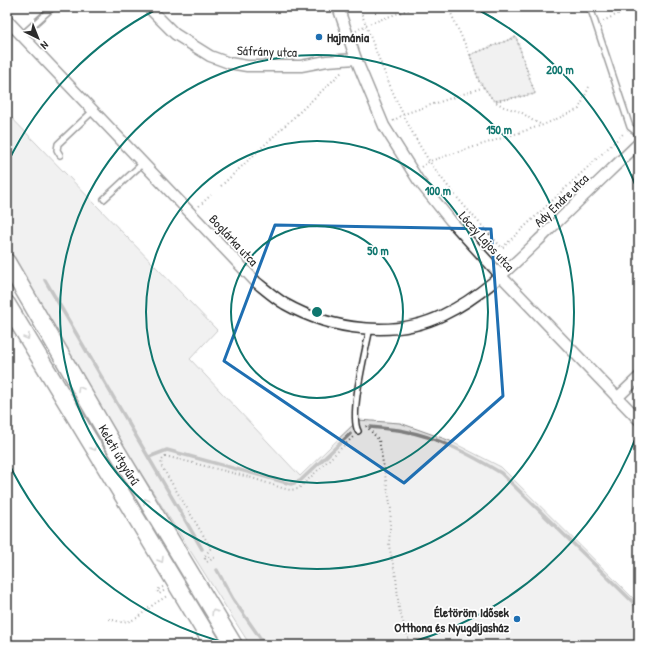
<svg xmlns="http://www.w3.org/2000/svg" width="646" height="652" viewBox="0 0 646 652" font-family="'Patrick Hand',sans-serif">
<rect width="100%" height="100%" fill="#fff"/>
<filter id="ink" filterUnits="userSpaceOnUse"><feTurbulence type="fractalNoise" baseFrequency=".025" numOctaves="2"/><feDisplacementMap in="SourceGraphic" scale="8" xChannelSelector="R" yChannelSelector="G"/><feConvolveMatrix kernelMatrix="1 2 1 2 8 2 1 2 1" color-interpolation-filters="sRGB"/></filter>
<g filter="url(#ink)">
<g fill="#e0e0e0" stroke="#868686">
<path d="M516 37 535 94 494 101 479 81 470 55Z"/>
<path d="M7 113 217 330 190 359 300 476 358 420 400 423 448 440 501 467 639 604V645H250L63 350 7 254Z"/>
</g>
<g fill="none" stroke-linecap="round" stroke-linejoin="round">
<g stroke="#7e7e7e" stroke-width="3.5">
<path d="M45 280 202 549"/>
<path d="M370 427C381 428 393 429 404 431 438 437 471 455 501 473L639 608"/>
<path d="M149 457 167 450 291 484 300 481 350 434"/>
<path d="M217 570 233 599 265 645"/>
</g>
<g stroke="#2b2b2b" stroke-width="8">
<g id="service">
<path d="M590 7 630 127 639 134"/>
<path d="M22 35 53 7"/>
<path d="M60 155 57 150 58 144 94 110"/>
<path d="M104 199 143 163"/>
<path d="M358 431C349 415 366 349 370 328"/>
</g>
</g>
<g stroke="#2b2b2b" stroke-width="13">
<g id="minor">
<path d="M148 7 175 34 210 56 229 63 247 66H301L327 61 356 59"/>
<path d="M338 7 356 59 384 126 418 180 451 221 501 276 639 420"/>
<path d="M7 20 256 282C266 290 275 298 285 304 331 330 395 339 443 315 483 296 514 264 545 234 576 203 608 173 639 143"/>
<path d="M617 398 639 377"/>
</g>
</g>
<g stroke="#2b2b2b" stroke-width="19">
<g id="primary">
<path id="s1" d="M7 262 117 451 234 645"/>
<path d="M7 304 213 645"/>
</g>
</g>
<g stroke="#2b2b2b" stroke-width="2" stroke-dasharray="1 3" stroke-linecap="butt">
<path d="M359 7C379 59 399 115 430 162 451 193 477 220 502 248L624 133"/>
<path d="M448 7 470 55 479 81 494 101 504 107 521 112 532 120 542 125"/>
<path d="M449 10 461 7"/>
<path d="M603 21 633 7"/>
<path d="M356 31 366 25 415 7"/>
<path d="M470 55 516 37 535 94 496 101"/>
<path d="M393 121 404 114 484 87"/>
<path d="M421 167 430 161 543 125 579 109 589 87"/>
<path d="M221 186 343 71"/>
<path d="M199 206 211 195"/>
<path d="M366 426 379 440 391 509 389 546 396 577 399 609 408 638 412 645"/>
<path d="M205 559 204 557 211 548 162 467 161 461 165 457H169L249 477 282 488 290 490 298 489 353 437"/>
<path d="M205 559 212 555"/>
<path d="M207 562 214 558 212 555"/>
<path d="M163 587 157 590 159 594 165 590"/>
<path d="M109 619 121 622 130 621 137 618 154 604 167 596"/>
</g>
<use href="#service" stroke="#fff" stroke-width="5"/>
<use href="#minor" stroke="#fff" stroke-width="10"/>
<use href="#primary" stroke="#fff" stroke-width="16"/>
</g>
<defs><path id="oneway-chevron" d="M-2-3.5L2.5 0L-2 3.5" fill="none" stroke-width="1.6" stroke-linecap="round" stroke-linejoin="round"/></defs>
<g stroke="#a0a0a0">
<use href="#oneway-chevron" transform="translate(27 337) rotate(59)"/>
<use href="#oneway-chevron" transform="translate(80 389) rotate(-120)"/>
<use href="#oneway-chevron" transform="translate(94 448) rotate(59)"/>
<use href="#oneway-chevron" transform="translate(146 501) rotate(-121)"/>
<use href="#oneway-chevron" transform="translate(161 560) rotate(59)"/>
<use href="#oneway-chevron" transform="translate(214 612) rotate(-122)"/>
</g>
</g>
<path d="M0 0H646V652H0ZM275 225 491 229 503 396 404 483 224 361Z" fill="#fff" fill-opacity=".55" fill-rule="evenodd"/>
<path fill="none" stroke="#1f6fb2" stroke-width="3" stroke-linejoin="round" d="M275 225 491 229 503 396 404 483 224 361Z"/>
<g fill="none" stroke="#0f766e" stroke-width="2">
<circle cx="317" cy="312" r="86"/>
<circle cx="317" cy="312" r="171"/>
<circle cx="317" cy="312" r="257"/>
<path d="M638 432A343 343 0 0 1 400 645M234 645A343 343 0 0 1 7 460M7 164A343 343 0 0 1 159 8M475 8A343 343 0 0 1 638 192"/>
</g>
<g fill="#1f6fb2" stroke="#fff" stroke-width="1.5">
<circle cx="319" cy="37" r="4"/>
<circle cx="517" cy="619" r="4"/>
</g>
<g text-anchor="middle" stroke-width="3.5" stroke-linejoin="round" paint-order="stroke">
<g font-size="13" font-weight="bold" fill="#2b2b2b" stroke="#fff" text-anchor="start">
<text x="327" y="42">Hajmánia</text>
<text x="509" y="617" text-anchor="end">Életöröm Idősek<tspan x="509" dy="15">Otthona és Nyugdíjasház</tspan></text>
</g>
<g font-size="13" fill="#2b2b2b" stroke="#fff">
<text transform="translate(267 51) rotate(2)" y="5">Sáfrány utca</text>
<text transform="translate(561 200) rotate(-44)" y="5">Ady Endre utca</text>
<text transform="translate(234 240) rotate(47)" y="5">Boglárka utca</text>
<text transform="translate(487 241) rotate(48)" y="5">Lóczy Lajos utca</text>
<text dy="5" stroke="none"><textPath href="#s1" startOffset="223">Keleti útgyűrű</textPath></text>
</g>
</g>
<circle cx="317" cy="312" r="6" fill="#0f766e" stroke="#fff" stroke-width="2"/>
<g font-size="12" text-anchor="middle" font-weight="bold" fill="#0f766e" stroke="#fff" stroke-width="3.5" stroke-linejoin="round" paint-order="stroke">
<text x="560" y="74">200 m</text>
<text x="499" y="134">150 m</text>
<text x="438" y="195">100 m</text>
<text x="378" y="255">50 m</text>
</g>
<rect width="646" height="652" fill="none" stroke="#fff" stroke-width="24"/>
<rect x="12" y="12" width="622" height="628" fill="none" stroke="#2b2b2b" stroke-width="1.5" filter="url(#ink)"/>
<g transform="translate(38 38) rotate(137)" stroke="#ffffff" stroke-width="3" paint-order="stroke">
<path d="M0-3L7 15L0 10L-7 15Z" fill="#2b2b2b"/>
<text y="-6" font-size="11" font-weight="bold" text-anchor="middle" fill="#2b2b2b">N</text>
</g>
</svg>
